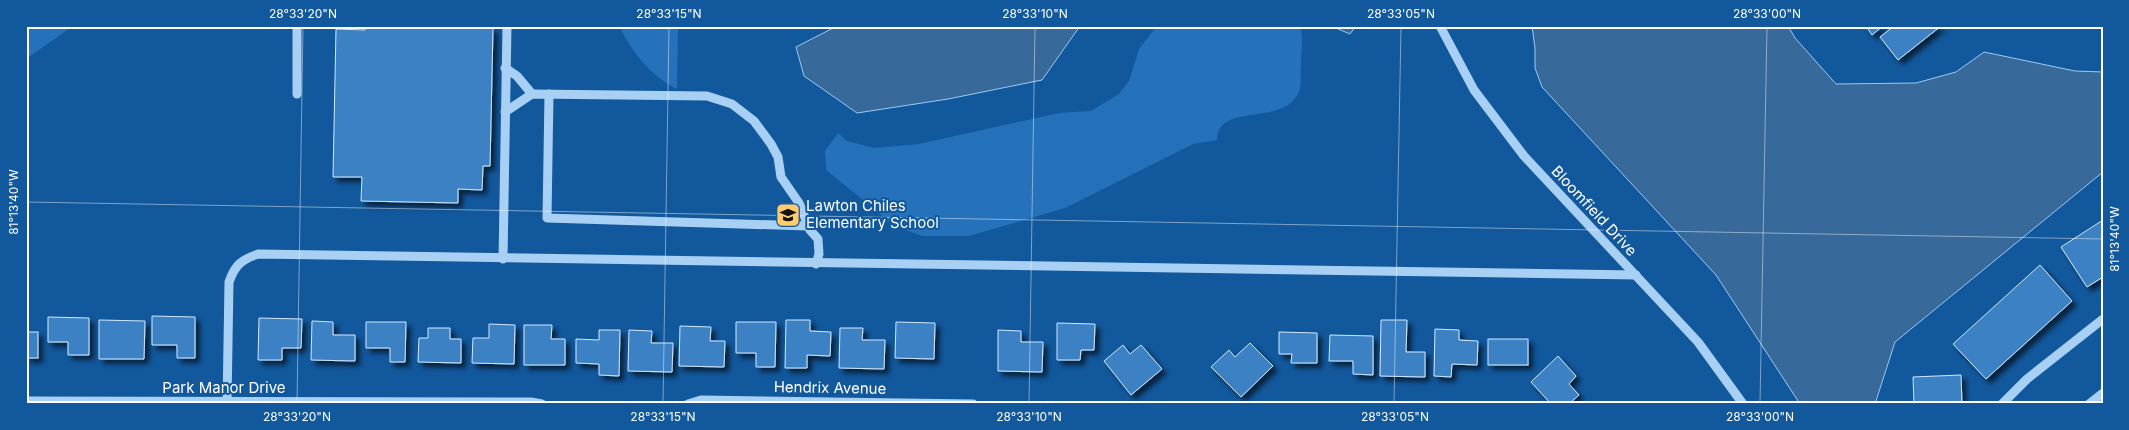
<svg xmlns="http://www.w3.org/2000/svg" width="2129" height="430" viewBox="0 0 2129 430" font-family="Inter,sans-serif">
<defs>
<filter id="shadow"><feDropShadow dx="4.5" dy="4.5" stdDeviation="2.5" flood-color="#0009"/></filter>
</defs>
<rect width="100%" height="100%" fill="#12589d"/>
<g fill="#2572bb">
<path d="M26 26H73L26 59Z"/>
<path d="M619 26H678L677 89C649 75 633 53 619 26Z"/>
<path d="M1157 26H1300C1304 37 1301 53 1301 65 1300 73 1302 84 1299 92 1283 128 1217 101 1217 140L1193 144 1065 208 969 236H922L895 226 826 170 825 151 838 133 847 141 874 148 919 144 1059 113 1091 111 1119 94 1129 81 1139 49Z"/>
</g>
<g fill="#37699b" stroke="#9acbf7">
<path d="M837 26H1080L1042 80 948 99 857 113 804 76 796 47Z"/>
<path d="M1331 26H1356L1350 34Z"/>
<path d="M1532 26H1788L1795 38 1836 84 1916 83 1956 72 1984 52 2075 71 2103 72V172L1895 342 1875 404H1800L1716 275 1542 87 1535 68V48Z"/>
</g>
<g fill="#3b81c4" stroke="#d0e8fe" filter="url(#shadow)">
<path d="M365 26 493 28 490 166H483L482 190 458 189V203L361 201 362 177H333L336 29 365 30Z"/>
<path d="M1866 26H1883L1872 35Z"/>
<path d="M1894 26H1941L1898 60 1880 37Z"/>
<path d="M2103 220V277L2087 287 2061 247Z"/>
<path d="M2040 265 2072 301 1986 379 1953 344Z"/>
<path d="M152 316 195 317V358H177V345H152Z"/>
<path d="M48 317 89 318V355H68V342H48Z"/>
<path d="M259 318 302 319 301 348H282V360H258Z"/>
<path d="M99 320 145 321 144 359H99Z"/>
<path d="M786 320H810V331L831 332 830 356 807 355V368H785Z"/>
<path d="M1381 320H1407L1406 352H1425V377L1380 376Z"/>
<path d="M312 321 333 322V335H355V361L311 360Z"/>
<path d="M366 322H406L405 362H390V348H366Z"/>
<path d="M736 322H776L775 367H756V353H736Z"/>
<path d="M896 322 935 323 934 359 895 358Z"/>
<path d="M1057 323 1095 324 1094 350H1081L1080 360H1057Z"/>
<path d="M489 324 515 325 514 364 472 363 473 338H489Z"/>
<path d="M524 325H552L551 339H565V365H524Z"/>
<path d="M680 326 711 327 710 341H725L724 367 679 366Z"/>
<path d="M428 328H450V339H461V363L418 362 419 338H428Z"/>
<path d="M840 328H863L862 340H885L884 369 839 368Z"/>
<path d="M1435 329 1459 330V340L1478 341 1477 365 1452 364 1451 377 1434 376Z"/>
<path d="M599 330H620L619 376 599 375V364L576 363V339L599 340Z"/>
<path d="M629 330 652 331 651 343H673L672 372 628 371Z"/>
<path d="M998 330 1021 331V342H1043L1042 372 998 371Z"/>
<rect x="26" y="332" width="12" height="26"/>
<path d="M1279 332 1317 333V363H1291L1292 354H1279Z"/>
<path d="M1330 335 1373 336V375L1353 374V361H1329Z"/>
<rect x="1488" y="339" width="40" height="26"/>
<path d="M1250 343 1273 366 1241 397 1211 367 1229 350 1235 357Z"/>
<path d="M1123 345 1130 354 1141 345 1162 369 1131 395 1104 361Z"/>
<path d="M1558 356 1576 376 1569 384 1579 395 1569 404H1551L1531 382Z"/>
<path d="M1961 375 1962 404H1914L1913 377Z"/>
<rect x="1136" y="402" width="28" height="2"/>
</g>
<g fill="none" stroke-linecap="round" stroke-linejoin="round">
<g stroke="#a8cff4" stroke-width="9">
<path d="M1440 26 1474 90 1524 156 1698 342 1743 404"/>
<path d="M505 68 517 76 532 94"/>
<path d="M297 94V26"/>
<path d="M549 94 547 218 808 226"/>
<path d="M505 112 532 94 707 96 732 104 754 121 771 144 778 157 781 177 799 203 810 230 818 239 819 254 816 264"/>
<path d="M503 259 507 26"/>
<path d="M26 401 531 402 542 404"/>
<path d="M227 404 229 282C235 265 241 260 258 254L1636 275"/>
<path d="M688 404 701 400 973 404"/>
<path d="M2002 404 2027 379 2103 319"/>
<path d="M2089 404 2103 393"/>
</g>
</g>
<path fill="none" stroke="#fff" stroke-width="1" stroke-opacity="0.45" d="M26 202 2103 239M297 404 303 26M663 404 669 26M1029 404 1035 26M1394 404 1401 26M1760 404 1767 26"/>
<defs>
<g id="school-square" transform="scale(1.25)"><rect x="-9" y="-9" width="18" height="18" rx="4" fill="#ffcb6b" stroke="#12589d"/><path d="M0-5L7-2L0 1L-7-2ZM-4 1L0 2.5L4 1V4Q0 6-4 4Z" fill="#111"/></g>
</defs>
<g fill-rule="evenodd">
<use href="#school-square" x="788" y="215"/>
</g>
<g text-anchor="middle" stroke-width="4" stroke-linejoin="round" paint-order="stroke">
<g font-size="15" fill="#fff" stroke="#12589d" text-anchor="start">
<text x="806" y="211">Lawton Chiles<tspan x="806" dy="17">Elementary School</tspan></text>
</g>
<g font-size="15" fill="#fff" stroke="#12589d">
<text transform="translate(1594 211) rotate(47)" y="5">Bloomfield Drive</text>
<text x="224" y="393">Park Manor Drive</text>
<text transform="translate(830 388) rotate(1)" y="5">Hendrix Avenue</text>
</g>
</g>
<rect width="2129" height="430" fill="none" stroke="#12589d" stroke-width="55"/>
<rect x="28" y="28" width="2074" height="374" fill="none" stroke="#fff" stroke-width="2"/>
<g font-size="12" text-anchor="middle" fill="#fff">
<text x="303" y="18">28°33'20"N</text>
<text x="669" y="18">28°33'15"N</text>
<text x="1035" y="18">28°33'10"N</text>
<text x="1401" y="18">28°33'05"N</text>
<text x="1767" y="18">28°33'00"N</text>
<text transform="translate(14 202) rotate(-90)" y="4">81°13'40"W</text>
<text transform="translate(2115 239) rotate(-90)" y="4">81°13'40"W</text>
<text x="297" y="421">28°33'20"N</text>
<text x="663" y="421">28°33'15"N</text>
<text x="1029" y="421">28°33'10"N</text>
<text x="1395" y="421">28°33'05"N</text>
<text x="1760" y="421">28°33'00"N</text>
</g>
</svg>
